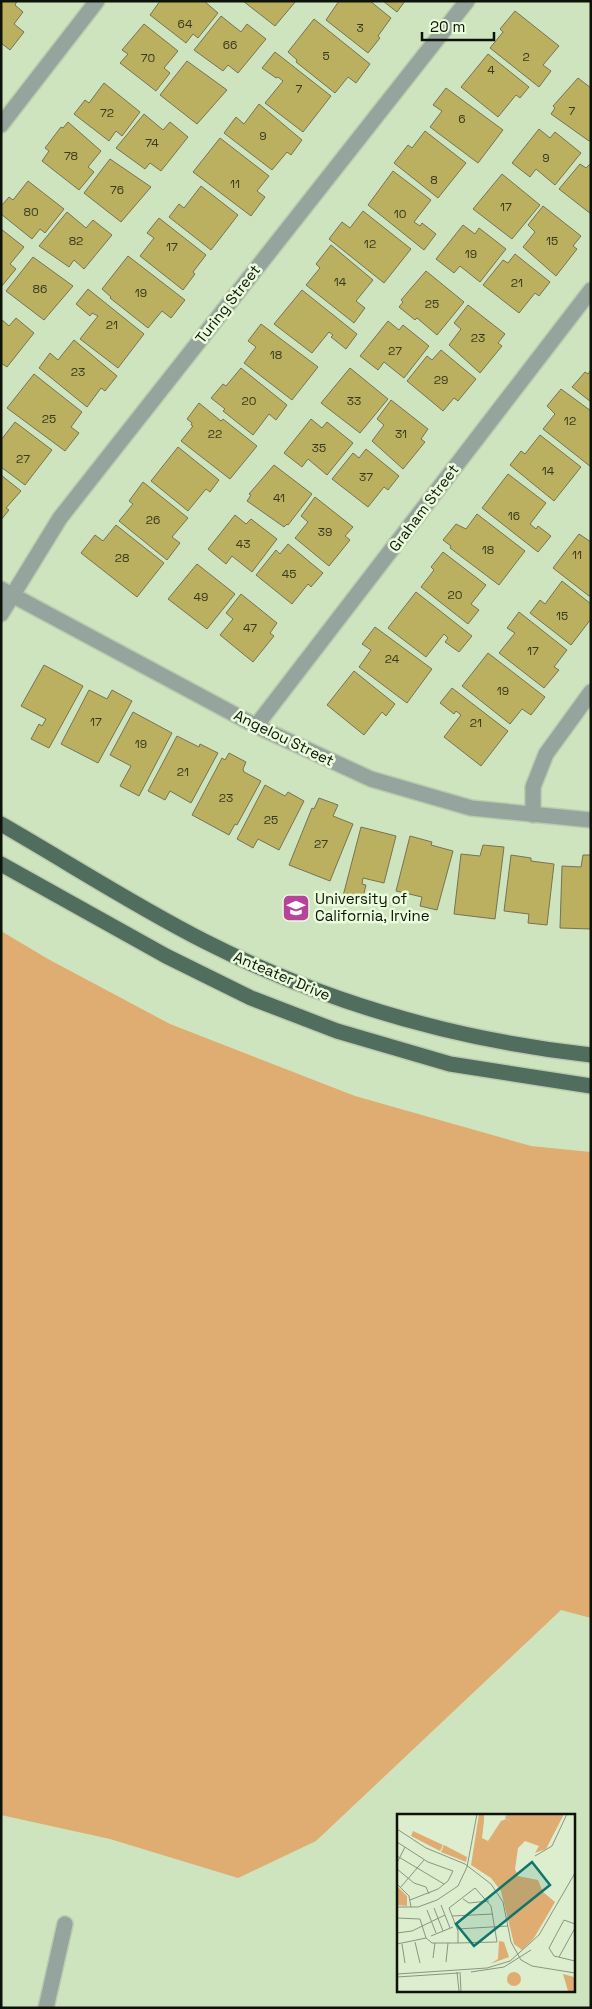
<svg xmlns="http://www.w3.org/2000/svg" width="592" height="2009" viewBox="0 0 592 2009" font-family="'Space Grotesk',sans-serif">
<rect width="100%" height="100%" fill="#dceece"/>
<path fill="#cee4be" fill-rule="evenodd" d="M1 1H591V2008H1ZM398 1815H573V1990H398Z"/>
<path fill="#dfac71" d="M1 931 48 959 170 1024 355 1096 531 1146 591 1152V1618L561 1610 316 1841 238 1878 110 1839 1 1815Z"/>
<g fill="#bbaf60" stroke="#777353">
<path d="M1 1H17L15 5 23 12 14 24 24 32 10 50 1 43Z"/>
<path d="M160 1H204L218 13 198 38 193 34 186 43 150 15Z"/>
<path d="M243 1H296L275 26Z"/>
<path d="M339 1H370L391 18 378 36 380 38 368 53 326 20Z"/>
<path d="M383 1H405L397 12Z"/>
<path d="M515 11 559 46 543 65 551 71 539 87 490 48 503 32 500 29Z"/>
<path d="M221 16 241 32 247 24 266 39 238 73 228 65 223 71 194 50Z"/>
<path d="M314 19 370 64 356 83 348 77 335 93 296 62 297 60 288 52Z"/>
<path d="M144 24 178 51 164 68 170 73 156 91 120 63 128 54 122 50Z"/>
<path d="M275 52 331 96 303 132 265 103 283 81 278 77 276 78 262 68Z"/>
<path d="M488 54 529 87 520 98 516 95 498 117 461 87Z"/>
<path d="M187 61 227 90 197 124 160 95Z"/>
<path d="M578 78 591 88V139L589 141 551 114 555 108 553 106Z"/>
<path d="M104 83 140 112 122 136 116 131 109 141 74 114 85 100 89 103Z"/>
<path d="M446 88 503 130 478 163 430 127 442 111 433 105Z"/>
<path d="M259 104 302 140 291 155 287 152 272 170 224 133 236 117 244 124Z"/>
<path d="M144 114 163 130 170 122 188 137 161 171 150 163 145 169 116 148Z"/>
<path d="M68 122 101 151 88 167 94 172 79 190 42 161 49 151 45 148 61 127 63 128Z"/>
<path d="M539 129 550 138 555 132 581 153 555 185 536 169 530 177 512 163Z"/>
<path d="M425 131 466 163 438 198 394 163 408 145 412 148Z"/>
<path d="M220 138 269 176 257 191 265 197 251 216 193 172Z"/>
<path d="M110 159 151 187 121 222 84 193Z"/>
<path d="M591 163V214L559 189 580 164 586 168Z"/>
<path d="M393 171 431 200 414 222 420 226 422 223 436 234 424 250 368 205Z"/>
<path d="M502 174 540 205 512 239 473 209Z"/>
<path d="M28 181 64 209 45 233 40 229 32 239 1 214V206L9 197 13 200Z"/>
<path d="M201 186 238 215 211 250 169 217 179 204 184 208Z"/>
<path d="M543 206 581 236 573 246 577 249 556 276 523 247 535 232 528 225Z"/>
<path d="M363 211 411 249 384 283 329 239 342 222 350 228Z"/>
<path d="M67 212 86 228 93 220 112 235 84 269 74 260 69 267 39 246Z"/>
<path d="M159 218 206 255 193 272 195 274 183 290 140 256 154 238 147 233Z"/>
<path d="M463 225 475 234 479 228 506 249 480 282 460 266 454 273 436 259Z"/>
<path d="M1 229 24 247 10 264 16 269 1 287Z"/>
<path d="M331 245 373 280 356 301 365 308 354 323 306 285 320 268 316 264Z"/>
<path d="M515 254 550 282 539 296 535 293 519 313 483 285 503 260 508 263Z"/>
<path d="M128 256 185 300 171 318 162 311 148 328 110 298 111 297 102 289Z"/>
<path d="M33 257 73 286 44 320 6 291Z"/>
<path d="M426 271 464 302 437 335 417 318 415 320 399 307 403 302 401 300Z"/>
<path d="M88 289 144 334 118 368 80 339 98 316 92 313 90 316 76 304Z"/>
<path d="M302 290 357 334 346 349 331 337 333 335 329 332 312 353 274 324Z"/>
<path d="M468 305 505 334 498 343 502 346 480 373 449 345 461 329 454 323Z"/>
<path d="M16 318 34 333 7 367 1 363V319L9 326Z"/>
<path d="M388 321 399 330 403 325 429 346 404 378 384 362 378 370 360 356Z"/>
<path d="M261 324 318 367 292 400 244 363 256 347 248 341Z"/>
<path d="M74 340 117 376 105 391 101 388 87 407 39 368 50 353 58 360Z"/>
<path d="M441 350 476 379 458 401 454 398 443 411 407 381 427 356 432 360Z"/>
<path d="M241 368 287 405 276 420 269 414 253 435 223 411 225 409 211 398 223 384 226 386Z"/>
<path d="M350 368 388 399 360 433 321 403Z"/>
<path d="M591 370V402L572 387 585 372 588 374Z"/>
<path d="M34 374 82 412 71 427 79 433 65 451 7 408Z"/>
<path d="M561 389 591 411V467L543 429 555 414 547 406Z"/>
<path d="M391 400 428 429 421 439 425 442 403 469 372 441 384 425 377 419Z"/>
<path d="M199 403 221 421 223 419 257 446 230 479 181 441 193 426 191 425 192 423 187 419Z"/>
<path d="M311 419 322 428 327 422 353 443 327 475 308 459 302 467 284 453Z"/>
<path d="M15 422 52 450 25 485 1 467V440Z"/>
<path d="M540 435 581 467 554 501 510 465 521 451 525 454Z"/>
<path d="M178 447 219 480 210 492 206 489 188 511 151 481Z"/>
<path d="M366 449 399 476 388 490 384 487 368 507 332 479 353 453 359 458Z"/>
<path d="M274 465 312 494 288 525 287 524 284 527 247 501 251 495 249 494Z"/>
<path d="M508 474 546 503 530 524 536 529 538 526 551 536 538 552 482 508Z"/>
<path d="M1 475 21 491 6 508 9 510 1 520Z"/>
<path d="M143 482 188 518 172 537 180 543 167 560 119 521 133 504 129 501Z"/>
<path d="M315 497 353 527 345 536 350 540 329 566 295 538 308 522 301 516Z"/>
<path d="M477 514 525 551 499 585 450 548 451 546 443 540 456 524 466 529Z"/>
<path d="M235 515 246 524 251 519 277 539 252 572 232 556 226 564 208 549Z"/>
<path d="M116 525 164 563 137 597 81 553 95 535 103 541Z"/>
<path d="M579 534 591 542V595L589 596 553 568Z"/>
<path d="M288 544 323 573 311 587 308 584 292 604 256 575 276 550 280 554Z"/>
<path d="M443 552 486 585 471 604 479 610 468 624 421 587 434 570 431 567Z"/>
<path d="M197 564 235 594 207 629 168 599Z"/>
<path d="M562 581 591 604V619L571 645 530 613 540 600 545 604Z"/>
<path d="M416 592 472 636 459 652 445 642 448 638 444 634 426 657 388 628Z"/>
<path d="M241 594 277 623 270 633 274 636 253 662 220 635 233 619 226 613Z"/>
<path d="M519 612 567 650 554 667 559 670 544 688 499 653 515 633 507 628Z"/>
<path d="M375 627 432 669 407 703 359 667 371 650 362 644Z"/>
<path d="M488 653 545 697 531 715 522 709 510 724 462 686Z"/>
<path d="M44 665 83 686 49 748 31 739 39 724 42 726 46 719 21 706Z"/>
<path d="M354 671 395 704 386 716 382 712 364 735 327 705Z"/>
<path d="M452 688 508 731 481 766 444 737 461 715 456 711 454 714 440 703Z"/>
<path d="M89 690 107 699 112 690 132 701 98 763 61 744Z"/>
<path d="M133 712 172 733 139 796 120 786 131 766 110 755Z"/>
<path d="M177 736 199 747 200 744 218 753 191 803 170 791 165 800 148 791Z"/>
<path d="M229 753 246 762 243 769 244 772 261 781 237 825 235 824 229 835 192 815 222 758 225 760Z"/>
<path d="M265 785 285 796 288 792 304 801 279 850 258 839 253 848 237 839Z"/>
<path d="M319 798 338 805 333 816 353 824 330 881 289 865 312 808 314 809Z"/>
<path d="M361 827 396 836 384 883 363 878 362 884 366 885 362 901 343 896Z"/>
<path d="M410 836 432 842 431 845 453 851 437 910 420 906 422 897 396 891Z"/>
<path d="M483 845 504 847 495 919 454 914 461 854 480 856Z"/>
<path d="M511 855 531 858V861L554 864 547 925 528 923 529 914 504 911Z"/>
<path d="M583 855H591V929L560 928 562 866 581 867Z"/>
</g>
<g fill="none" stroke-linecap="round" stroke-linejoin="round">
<g stroke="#bbcbae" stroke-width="18">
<g id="minor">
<path d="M1 125 97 1"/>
<path d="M1 589 256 726 371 779 471 808 591 820"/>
<path d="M1 614 60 518 467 1"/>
<path d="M256 726 591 290"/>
<path d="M533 815V787L546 754 591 692"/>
<path d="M46 2008 65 1924"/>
</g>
</g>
<g stroke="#bbcbae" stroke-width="18">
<g id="major">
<path d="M1 824C69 863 135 906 204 941 326 1003 456 1040 591 1055"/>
<path d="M1 864 166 956 251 998 337 1031 450 1064 591 1086"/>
</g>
</g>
<use href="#minor" stroke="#95a49c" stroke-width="15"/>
<use href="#major" stroke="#516d5e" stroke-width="15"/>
</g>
<defs>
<g id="university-square" transform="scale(1.4375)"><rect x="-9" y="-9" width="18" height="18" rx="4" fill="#b7439b" stroke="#e9fbdb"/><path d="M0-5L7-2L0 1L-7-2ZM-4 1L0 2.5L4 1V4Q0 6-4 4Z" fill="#fff"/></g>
</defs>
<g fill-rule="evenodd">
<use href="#university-square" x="296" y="908"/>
</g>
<g text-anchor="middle" stroke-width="5" stroke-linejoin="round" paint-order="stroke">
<g font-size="12" fill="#383a1e">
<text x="185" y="28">64</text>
<text x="360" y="32">3</text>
<text x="230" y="49">66</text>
<text x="326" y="60">5</text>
<text x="526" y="61">2</text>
<text x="148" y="62">70</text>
<text x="491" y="74">4</text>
<text x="299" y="93">7</text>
<text x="572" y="115">7</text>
<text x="107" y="117">72</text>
<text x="462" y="123">6</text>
<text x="263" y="140">9</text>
<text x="152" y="147">74</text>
<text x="71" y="160">78</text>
<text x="546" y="162">9</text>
<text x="434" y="184">8</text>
<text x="235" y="188">11</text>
<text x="117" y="194">76</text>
<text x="506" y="211">17</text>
<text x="31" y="216">80</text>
<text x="400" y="218">10</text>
<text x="76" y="245">82</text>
<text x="552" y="245">15</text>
<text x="370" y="248">12</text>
<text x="172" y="251">17</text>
<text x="471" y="258">19</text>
<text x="340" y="286">14</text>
<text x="517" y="287">21</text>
<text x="40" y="293">86</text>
<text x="141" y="297">19</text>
<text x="432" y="308">25</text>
<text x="112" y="329">21</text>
<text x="478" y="342">23</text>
<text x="395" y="355">27</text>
<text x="276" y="359">18</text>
<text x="78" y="376">23</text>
<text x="441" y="384">29</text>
<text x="249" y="405">20</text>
<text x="354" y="405">33</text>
<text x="49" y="423">25</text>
<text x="570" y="425">12</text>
<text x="215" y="438">22</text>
<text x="401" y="438">31</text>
<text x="319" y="452">35</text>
<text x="23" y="463">27</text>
<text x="548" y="475">14</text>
<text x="366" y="481">37</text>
<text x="279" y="502">41</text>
<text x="514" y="520">16</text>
<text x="153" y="524">26</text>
<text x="325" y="536">39</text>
<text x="243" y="548">43</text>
<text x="488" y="554">18</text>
<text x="577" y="559">11</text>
<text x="122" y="562">28</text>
<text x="289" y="578">45</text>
<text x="455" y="599">20</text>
<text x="201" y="601">49</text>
<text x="562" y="620">15</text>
<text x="250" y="632">47</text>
<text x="533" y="655">17</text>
<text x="392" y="663">24</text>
<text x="503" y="695">19</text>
<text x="96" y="726">17</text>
<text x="476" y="727">21</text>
<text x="141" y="748">19</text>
<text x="183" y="776">21</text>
<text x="226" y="802">23</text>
<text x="271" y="824">25</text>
<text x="321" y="848">27</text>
</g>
<g font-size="15" fill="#0d1308" stroke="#e9fbdb">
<text transform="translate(228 304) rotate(-52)" y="5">Turing Street</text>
<text transform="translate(424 508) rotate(-53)" y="5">Graham Street</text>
<text transform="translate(284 738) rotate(26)" y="5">Angelou Street</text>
<text transform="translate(282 976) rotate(23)" y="5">Anteater Drive</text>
</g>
<g font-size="15" fill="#0d1308" stroke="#e9fbdb" text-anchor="start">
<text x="315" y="904">University of<tspan x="315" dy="17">California, Irvine</tspan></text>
</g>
</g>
<g transform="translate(397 1814)">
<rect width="178" height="178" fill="#dceece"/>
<path d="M82 0H87V7L85 24 91 27 104 7 109 5 119 11 108 4 110 0H167L149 35 138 39 142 32 128 27 121 34 118 55 121 62 141 66 146 78 158 88 137 124 125 136 117 130 104 77 94 64 74 51ZM16 17 46 31 43 37 14 22ZM47 31 70 43 69 48 44 38ZM0 72 10 82V92L0 91ZM102 127 107 128 112 143 93 150 101 145ZM110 165a7 7 0 1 1 14 0a7 7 0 1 1-14 0ZM166 160 177 163V177H171Z" fill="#dfac71"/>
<path fill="none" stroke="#89967f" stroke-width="1" d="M0 15 29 34 68 50 94 70 106 88 114 128 124 146 135 152 178 159M0 28 31 48 56 57 51 67 41 75 13 86M0 42 47 70M138 42 155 32 170 0M0 49 8 33M70 53 80 0M0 55 17 69 29 73 32 80M0 70 12 82 14 93M3 74 27 46M66 85 72 89 92 87M44 91 53 114M0 93H21L40 86 61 72 70 53M37 94 46 117M30 96 39 119M55 102 96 100M0 104 23 105 29 124 35 129H61L100 128 94 92 78 74 52 94 61 117V129M178 110 167 106 152 134 157 142 178 147M60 115 111 112M0 119 15 117 48 101M34 122 56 113M18 128 23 149M0 130 29 124M5 130 8 149M162 143 178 114M36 144 38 129M49 148 51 129M60 158 62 177M63 158 64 177M74 158 107 153 134 136M0 160 90 154 113 147 142 121 178 59M0 163 62 159"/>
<path fill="#0f766e" fill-opacity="0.15" stroke="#0f766e" stroke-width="2.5" d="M135 48 153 71 77 132 59 110Z"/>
<rect width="178" height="178" fill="none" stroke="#0d1308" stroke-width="2.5"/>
</g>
<rect width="592" height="2009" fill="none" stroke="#0d1308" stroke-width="5"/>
<path d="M422 32v8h72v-8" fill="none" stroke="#0d1308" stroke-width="2.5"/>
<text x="430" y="32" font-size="15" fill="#0d1308" stroke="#e9fbdb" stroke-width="4" paint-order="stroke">20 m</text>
</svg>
